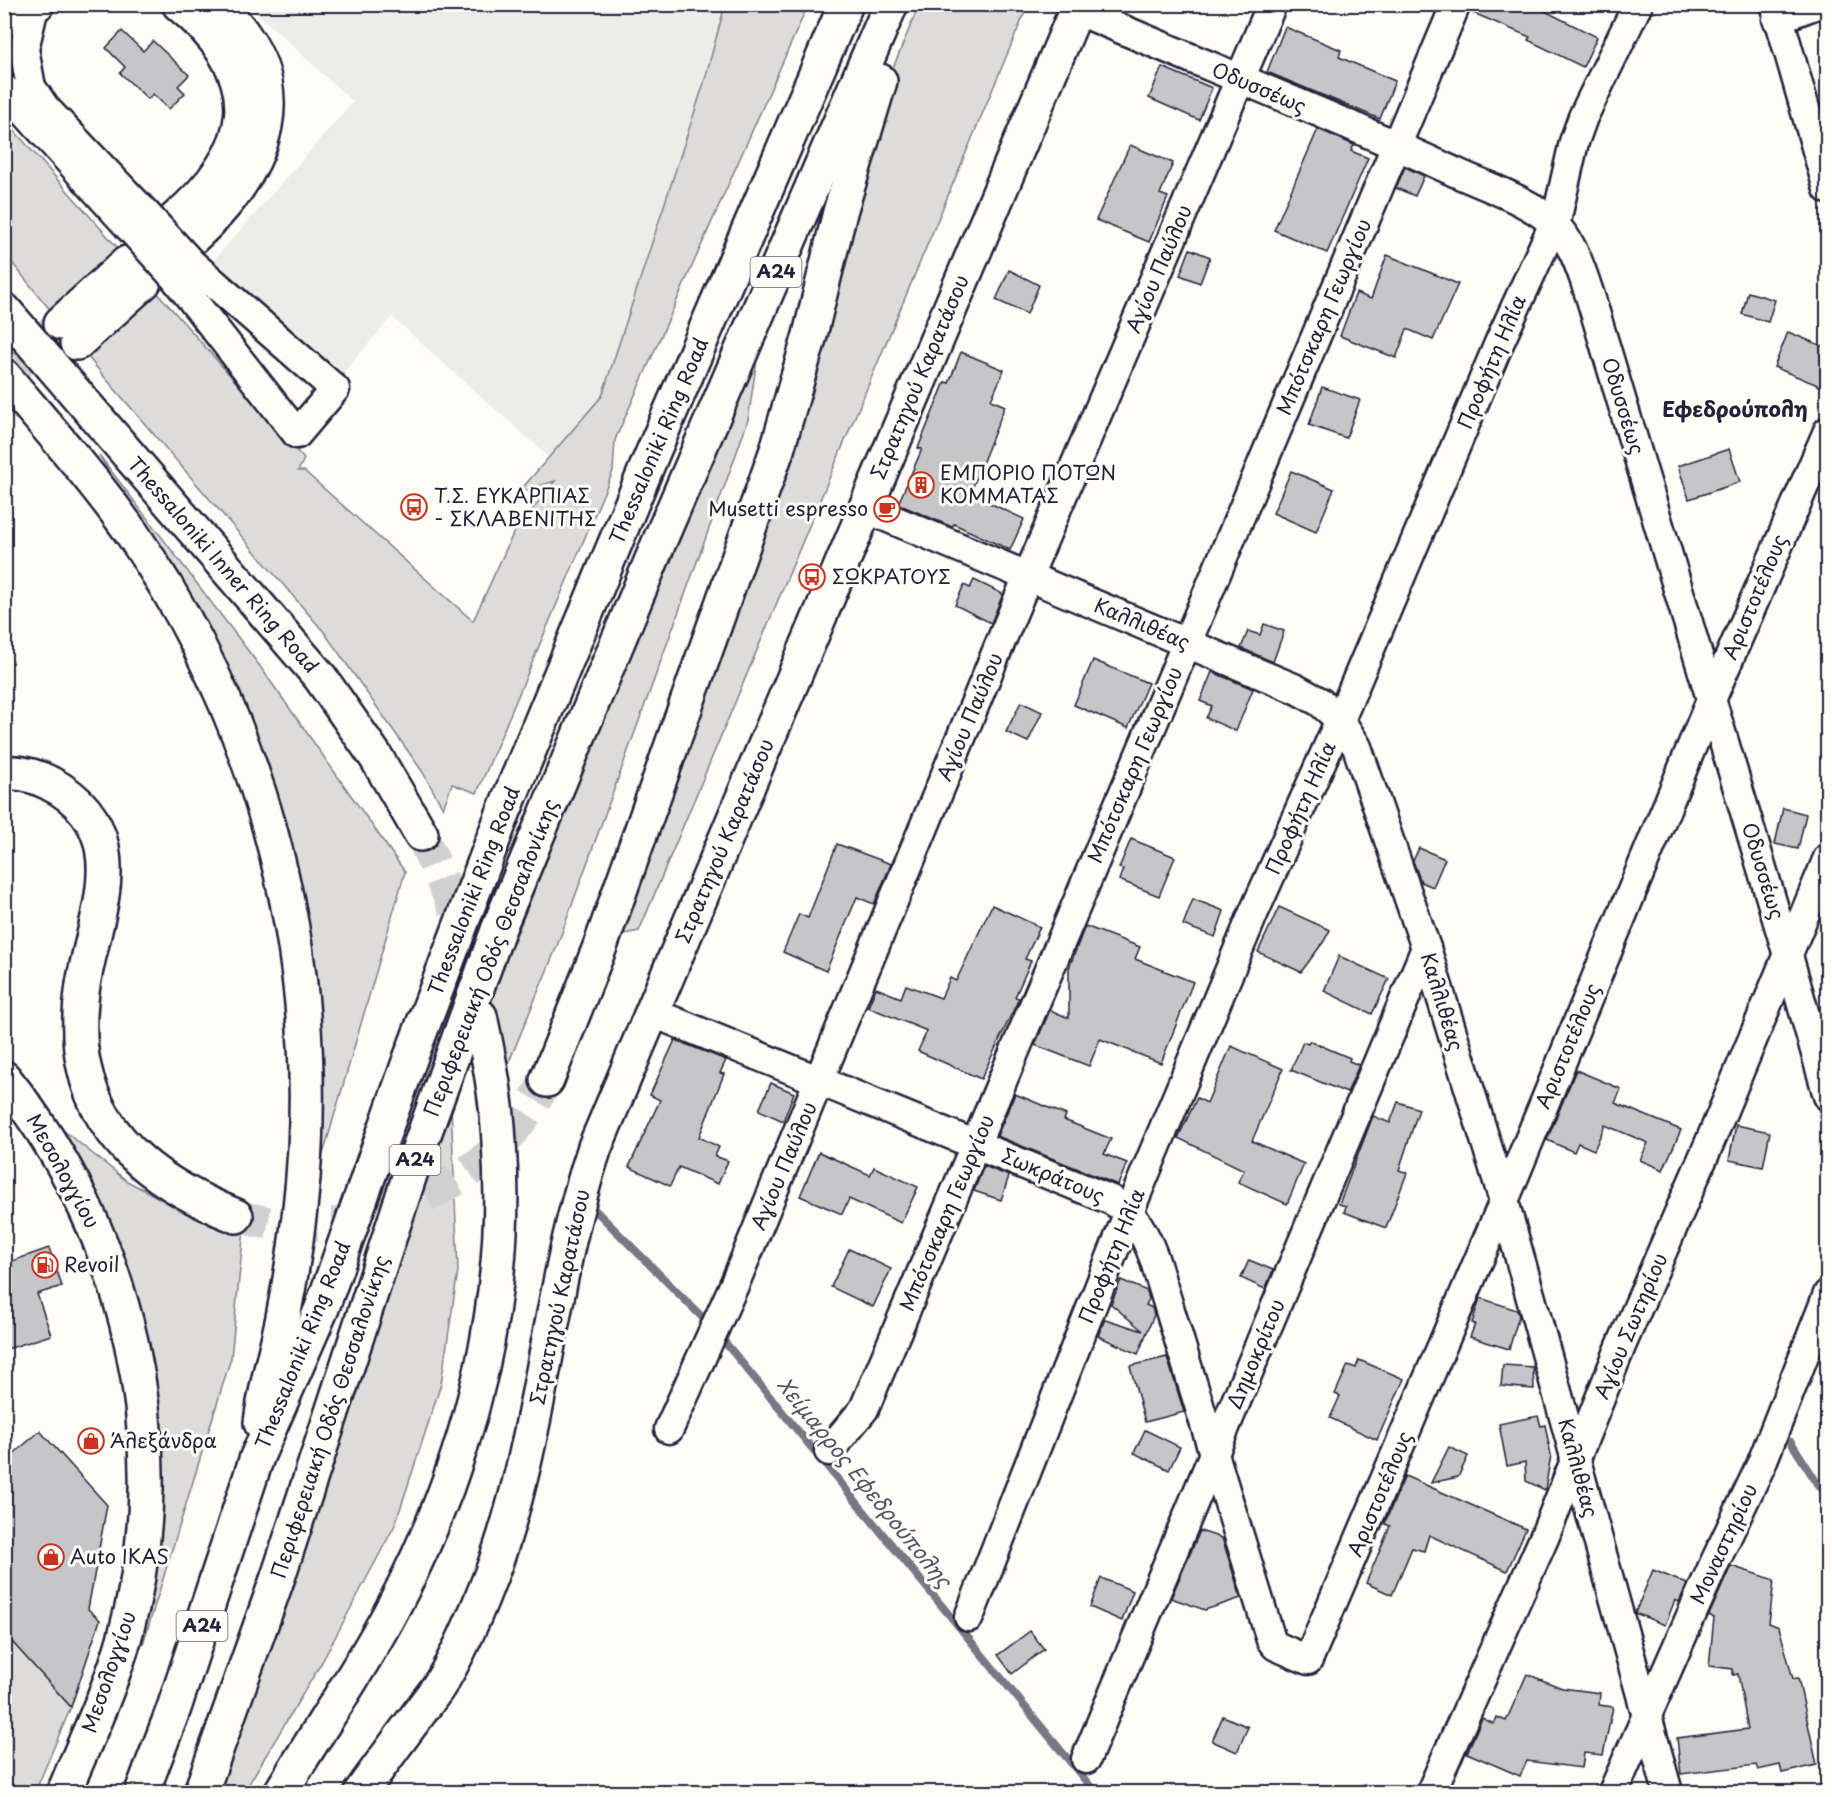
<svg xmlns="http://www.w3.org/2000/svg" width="1832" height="1797" viewBox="0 0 1832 1797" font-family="'Playpen Sans',sans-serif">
<rect width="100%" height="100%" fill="#fdfcf7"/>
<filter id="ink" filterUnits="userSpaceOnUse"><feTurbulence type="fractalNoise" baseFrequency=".0167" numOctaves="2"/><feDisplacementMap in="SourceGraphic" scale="12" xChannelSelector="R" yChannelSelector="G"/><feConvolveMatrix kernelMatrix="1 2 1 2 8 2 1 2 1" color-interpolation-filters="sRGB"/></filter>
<g filter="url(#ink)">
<path fill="#ecece9" d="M248 5H750L615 440 570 476 392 317 340 376 213 261 353 102Z"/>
<g fill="#dddcdb" stroke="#807f8b" stroke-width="1.5">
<path d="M725 5H808L615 440 613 471 477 793 452 784 443 808 422 771 324 632 101 373 5 254 4 119 304 459 298 471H304L473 621 513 534 555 481 518 493 602 396 704 83Z"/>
<path d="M919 5H1028L639 931 609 937 874 114Z"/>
<path d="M761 332 748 420 734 460 557 946 506 1069 490 1000Z"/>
<path d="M99 455 259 665 405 872 302 1227 307 1153 257 788 152 544Z"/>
<path d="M451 1107 458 1270 441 1384 395 1525 322 1662 244 1792H213Z"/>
<path d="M48 1118 127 1181 212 1226 244 1229 231 1358 143 1644 153 1501 145 1353Z"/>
<path d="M4 1633 71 1707 35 1792H5Z"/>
</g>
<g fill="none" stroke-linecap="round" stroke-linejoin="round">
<g stroke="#787885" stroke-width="8">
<path d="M593 1208 714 1329 1095 1792"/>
<path d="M1791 1442 1819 1486 1828 1494"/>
</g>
</g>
<g fill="#c6c6c8" stroke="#22223b" stroke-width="1.5">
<path d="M1472 4H1531L1597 37 1583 67 1528 40 1530 37 1471 12Z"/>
<path d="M1285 27 1341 50 1339 57 1395 81 1380 119 1267 72Z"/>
<path d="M122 31 143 51 153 41 189 75 178 86 185 93 169 109 153 94 148 99 120 73 125 67 106 48Z"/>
<path d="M1162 67 1212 88 1199 120 1149 98Z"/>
<path d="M1318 129 1354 145 1351 151 1368 158 1327 253 1274 230Z"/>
<path d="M1130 145 1173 163 1160 194 1168 197 1149 242 1096 220Z"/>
<path d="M1405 167 1424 176 1415 196 1396 188Z"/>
<path d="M1190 249 1210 257 1200 283 1180 275Z"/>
<path d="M1387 255 1458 284 1433 340 1407 329 1396 358 1340 336 1356 293 1371 299Z"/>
<path d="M1009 270 1039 285 1027 314 996 300Z"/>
<path d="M1748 292 1775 300 1768 322 1742 314Z"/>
<path d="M1788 332 1827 348V389L1774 367Z"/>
<path d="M961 352 1004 370 991 400 1005 406 970 494 1024 519 1010 550 954 524 952 527 898 504 922 449 918 448 945 382 949 383Z"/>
<path d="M1322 387 1360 400 1346 438 1309 425Z"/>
<path d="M1729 449 1740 482 1689 499 1678 466Z"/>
<path d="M1291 471 1334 489 1316 532 1273 513Z"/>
<path d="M974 580 1003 594 991 623 955 605 964 585 970 588Z"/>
<path d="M1264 624 1284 631 1273 662 1241 648 1248 631 1260 635Z"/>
<path d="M1093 660 1148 683 1128 728 1074 705Z"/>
<path d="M1212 672 1253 689 1236 731 1206 718 1212 706 1200 701Z"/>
<path d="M1021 702 1042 712 1028 742 1006 732Z"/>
<path d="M1783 808 1806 814 1798 849 1775 844Z"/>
<path d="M1131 839 1175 857 1159 896 1119 880 1123 869 1119 868Z"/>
<path d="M837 844 891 864 874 904 857 897 826 971 783 952 799 914 808 918Z"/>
<path d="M1419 848 1445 859 1433 887 1421 882 1413 861Z"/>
<path d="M1193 899 1224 911 1215 937 1183 925Z"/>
<path d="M992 905 1040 927 1025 959 1031 961 1015 997 1019 998 981 1079 918 1051 927 1031 868 1007 876 988 901 998 906 985 941 998 950 978 956 981Z"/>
<path d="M1279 907 1330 930 1324 941 1301 972 1258 952Z"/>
<path d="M1085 926 1140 947 1135 959 1193 982 1161 1063 1100 1039 1089 1066 1035 1045 1050 1010 1069 1018V968Z"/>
<path d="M1339 956 1389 979 1372 1014 1324 991Z"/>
<path d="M675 1040 726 1060 720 1073 724 1074 699 1137 719 1147 715 1156 728 1161 718 1184 679 1167 670 1186 629 1167 660 1100 650 1095Z"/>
<path d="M1310 1041 1350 1058 1349 1061 1359 1065 1347 1093 1291 1070 1303 1042 1308 1044Z"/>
<path d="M1231 1046 1283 1069 1252 1141 1304 1164 1287 1204 1238 1182 1244 1170 1178 1138 1197 1098 1207 1103Z"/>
<path d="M1576 1070 1621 1089 1615 1103 1681 1130 1663 1170 1640 1160 1648 1143 1605 1125 1594 1150 1578 1143 1574 1152 1547 1140Z"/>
<path d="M771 1083 794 1093 783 1121 759 1110Z"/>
<path d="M1015 1094 1066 1115 1064 1120 1111 1139 1104 1154 1127 1163 1118 1185 997 1136Z"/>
<path d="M1398 1102 1419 1109 1399 1170 1407 1173 1386 1228 1344 1212 1346 1206 1339 1204 1373 1116 1390 1123Z"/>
<path d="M1736 1125 1770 1132 1763 1167 1729 1160Z"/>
<path d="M819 1152 870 1175 874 1167 918 1187 901 1223 849 1199 842 1214 800 1196Z"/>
<path d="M984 1166 1009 1176 1001 1200 974 1191Z"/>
<path d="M49 1248 62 1286 37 1294 51 1335 4 1350V1264Z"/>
<path d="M849 1249 891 1269 873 1307 831 1287Z"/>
<path d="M1249 1260 1273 1270 1265 1289 1241 1278Z"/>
<path d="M1121 1280 1147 1291 1149 1299 1146 1305 1152 1308 1154 1315 1138 1354 1098 1336 1105 1319 1143 1331 1111 1304Z"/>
<path d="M1480 1298 1517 1310 1519 1316 1509 1349 1470 1337 1475 1324 1472 1323Z"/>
<path d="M1167 1357 1184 1412 1145 1422 1130 1366Z"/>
<path d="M1359 1360 1404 1379 1377 1440 1330 1418 1340 1396 1335 1394 1348 1365 1356 1368Z"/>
<path d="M1503 1365 1533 1367 1534 1389 1501 1386Z"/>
<path d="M1538 1416 1541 1426 1545 1425 1551 1455 1545 1490 1526 1481 1525 1462 1507 1466 1499 1424Z"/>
<path d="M1145 1430 1180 1447 1169 1470 1134 1453Z"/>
<path d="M40 1431 107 1505 88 1609 100 1620 71 1707 4 1633V1462Z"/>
<path d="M1449 1447 1468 1456 1458 1477 1431 1483Z"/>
<path d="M1405 1476 1526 1529 1507 1571 1429 1535 1424 1551 1412 1548 1392 1595 1366 1583 1390 1526 1385 1524 1386 1520Z"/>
<path d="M1200 1531 1222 1538 1241 1598 1205 1610 1171 1598Z"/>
<path d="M1731 1566 1774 1580 1769 1623 1779 1627 1793 1679 1798 1678 1817 1765 1782 1773 1780 1765 1758 1770 1756 1765 1681 1774 1677 1738 1748 1729 1738 1674 1733 1675V1669L1709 1666 1714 1618 1709 1615Z"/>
<path d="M1653 1570 1687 1584 1679 1602 1675 1600 1665 1625 1635 1613Z"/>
<path d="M1101 1578 1133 1591 1122 1621 1090 1607Z"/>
<path d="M1030 1631 1044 1649 1012 1674 998 1655Z"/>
<path d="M1527 1674 1562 1688 1600 1693 1599 1705 1613 1707 1603 1755 1584 1753 1582 1768 1527 1761 1520 1776 1467 1753 1482 1718 1494 1724 1497 1717 1506 1721Z"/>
<path d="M1223 1716 1248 1727 1237 1752 1212 1741Z"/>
</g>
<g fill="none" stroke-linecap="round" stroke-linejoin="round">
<g stroke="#d1d0d1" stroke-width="33" stroke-dasharray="33 16" stroke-linecap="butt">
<path d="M4 377 61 323"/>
<path d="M4 408 77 343"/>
<path d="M421 834 456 911 478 1005"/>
<path d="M236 1216C255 1220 275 1225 295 1226 363 1229 455 1193 502 1143 520 1125 534 1102 547 1080"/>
</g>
<g stroke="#22223b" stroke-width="33">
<g id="minor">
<path d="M1775 4 1828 189"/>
<path d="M34 7 24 49 31 87 45 108 146 214"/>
<path d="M1077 10C1199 63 1323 111 1444 167 1476 183 1526 198 1553 223 1574 243 1582 272 1591 299L1787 952 1828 1096"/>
<path d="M1777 19 1817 4"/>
<path d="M4 89 130 228"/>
<path d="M175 278 297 434 335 389 191 263"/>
<path d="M865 508 1296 689 1320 702 1340 720 1357 747 1426 948 1504 1201 1668 1792"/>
<path d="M651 1012 1111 1200C1135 1213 1145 1234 1154 1258L1271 1640 1276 1646 1308 1660 1504 1201 1711 700 1828 431"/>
<path d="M669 1429 735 1283 1028 576 1272 4"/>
<path d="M829 1451 864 1409 1456 4"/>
<path d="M969 1617 1129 1212 1254 912 1340 720 1500 341 1557 217 1574 142 1583 117 1638 4"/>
<path d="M1086 1759 1426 948"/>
<path d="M1431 1792 1544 1538 1621 1346 1709 1144 1828 858"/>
<path d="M1613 1792 1714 1564 1761 1465 1828 1294"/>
</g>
</g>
<g stroke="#22223b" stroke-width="38">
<g id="tertiary">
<path d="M4 19 16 17 37 4"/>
<path d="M4 1078C129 1233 178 1443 125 1636 110 1690 85 1741 64 1792"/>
<path d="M361 1792C384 1760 407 1729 431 1697 453 1669 478 1609 491 1575 543 1437 548 1286 595 1147L1079 4"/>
</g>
</g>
<g stroke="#22223b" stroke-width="38">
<g id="trunk">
<path d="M173 221C257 150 270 78 179 4"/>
<path d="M191 239C267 171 304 84 216 4"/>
<path d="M4 310 320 677 376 757 421 834"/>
<path d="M61 323 127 263"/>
<path d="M77 343 144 282"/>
<path d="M4 376C48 428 94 479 133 535 256 715 316 930 305 1148 302 1205 294 1262 283 1317 276 1353 265 1387 261 1423"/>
<path d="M4 773C24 771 44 779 60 789 135 837 94 917 83 985 79 1012 78 1041 84 1067 101 1146 166 1188 236 1216"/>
<path d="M547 1080 601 944 777 450 810 335 840 212 880 81"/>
<path d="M142 1792 174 1708 257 1457 322 1308 410 1059 504 811 653 452 846 4"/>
<path d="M201 1792 279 1574 414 1162 498 930 660 540 891 4"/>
<path d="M281 1792C321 1725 367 1660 402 1590 472 1451 510 1298 499 1142 497 1099 489 1058 480 1016"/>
</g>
</g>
<use href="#minor" stroke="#fdfcf7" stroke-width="28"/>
<use href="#tertiary" stroke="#fdfcf7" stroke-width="33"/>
<use href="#trunk" stroke="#fdfcf7" stroke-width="33"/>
<g stroke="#22223b" stroke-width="33" stroke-linecap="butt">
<g id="minor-bridge">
<path d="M146 214 191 263"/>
<path d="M130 228 175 278"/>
</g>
</g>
<use href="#minor-bridge" stroke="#fdfcf7" stroke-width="28"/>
</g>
</g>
<defs>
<g id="building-ring" transform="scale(1.35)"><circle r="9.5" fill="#fdfcf7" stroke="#c8321e" stroke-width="1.5"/><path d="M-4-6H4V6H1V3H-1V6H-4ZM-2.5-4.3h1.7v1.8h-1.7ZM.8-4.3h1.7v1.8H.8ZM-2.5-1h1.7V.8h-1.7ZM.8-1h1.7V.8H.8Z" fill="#c8321e"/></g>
<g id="bus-ring" transform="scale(1.35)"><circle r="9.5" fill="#fdfcf7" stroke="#c8321e" stroke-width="1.5"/><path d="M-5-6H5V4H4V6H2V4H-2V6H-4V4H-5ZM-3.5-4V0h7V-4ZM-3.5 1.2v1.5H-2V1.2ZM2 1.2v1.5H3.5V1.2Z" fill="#c8321e"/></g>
<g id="cafe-ring" transform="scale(1.35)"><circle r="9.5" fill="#fdfcf7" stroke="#c8321e" stroke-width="1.5"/><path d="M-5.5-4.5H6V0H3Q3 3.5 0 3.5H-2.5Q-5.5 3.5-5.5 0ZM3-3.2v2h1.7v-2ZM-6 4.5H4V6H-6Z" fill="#c8321e"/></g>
<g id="fuel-ring" transform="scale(1.35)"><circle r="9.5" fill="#fdfcf7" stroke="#c8321e" stroke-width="1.5"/><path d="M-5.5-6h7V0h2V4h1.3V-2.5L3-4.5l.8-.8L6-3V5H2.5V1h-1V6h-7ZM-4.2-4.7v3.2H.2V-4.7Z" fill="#c8321e"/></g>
<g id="shop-ring" transform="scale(1.35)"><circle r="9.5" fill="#fdfcf7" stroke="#c8321e" stroke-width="1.5"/><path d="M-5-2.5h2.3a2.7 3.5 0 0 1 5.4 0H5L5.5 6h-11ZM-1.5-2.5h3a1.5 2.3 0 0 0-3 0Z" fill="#c8321e"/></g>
</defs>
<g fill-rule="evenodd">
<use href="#building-ring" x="921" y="485"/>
<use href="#bus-ring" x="414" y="507"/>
<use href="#cafe-ring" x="887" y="509"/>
<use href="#bus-ring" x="812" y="577"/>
<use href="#fuel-ring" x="45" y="1265"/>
<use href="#shop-ring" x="91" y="1441"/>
<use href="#shop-ring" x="51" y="1557"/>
</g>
<g text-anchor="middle" stroke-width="6" stroke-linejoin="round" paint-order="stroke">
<g fill="#fdfcf7" stroke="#646373" stroke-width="1.5">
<rect x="750.5" y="257" width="51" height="30" rx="4.5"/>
<rect x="389.5" y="1145" width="51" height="30" rx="4.5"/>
<rect x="176.5" y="1611" width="51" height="30" rx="4.5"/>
</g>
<g font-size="18" font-weight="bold" fill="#22223b">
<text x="776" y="278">Α24</text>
<text x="415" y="1166">Α24</text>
<text x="202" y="1632">Α24</text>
</g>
<g font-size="20" fill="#22223b" stroke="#fdfcf7">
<text transform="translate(1259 88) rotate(23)" y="7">Οδυσσέως</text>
<text transform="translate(1159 269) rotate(-67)" y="7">Αγίου Παύλου</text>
<text transform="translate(1324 317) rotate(-67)" y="7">Μπότσκαρη Γεωργίου</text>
<text transform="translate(1492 362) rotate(-67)" y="7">Προφήτη Ηλία</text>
<text transform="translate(920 377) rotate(-67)" y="7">Στρατηγού Καρατάσου</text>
<text transform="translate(1623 406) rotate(73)" y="7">Οδυσσέως</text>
<text transform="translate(659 441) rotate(-67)" y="7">Thessaloniki Ring Road</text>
<text transform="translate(223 565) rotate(49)" y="7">Thessaloniki Inner Ring Road</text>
<text transform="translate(1755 597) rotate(-67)" y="7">Αριστοτέλους</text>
<text transform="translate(1142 624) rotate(23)" y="7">Καλλιθέας</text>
<text transform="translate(970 717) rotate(-67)" y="7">Αγίου Παύλου</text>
<text transform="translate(1135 765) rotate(-67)" y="7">Μπότσκαρη Γεωργίου</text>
<text transform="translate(1301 808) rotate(-66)" y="7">Προφήτη Ηλία</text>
<text transform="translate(725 841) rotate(-67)" y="7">Στρατηγού Καρατάσου</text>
<text transform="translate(1763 871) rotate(73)" y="7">Οδυσσέως</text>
<text transform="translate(474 891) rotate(-69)" y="7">Thessaloniki Ring Road</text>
<text transform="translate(491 958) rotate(-69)" y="7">Περιφερειακή Οδός Θεσσαλονίκης</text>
<text transform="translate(1442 1002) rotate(73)" y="7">Καλλιθέας</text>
<text transform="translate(1568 1046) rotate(-67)" y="7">Αριστοτέλους</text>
<text transform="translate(784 1166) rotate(-67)" y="7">Αγίου Παύλου</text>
<text transform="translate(63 1171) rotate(61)" y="7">Μεσολογγίου</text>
<text transform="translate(1053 1176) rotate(23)" y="7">Σωκράτους</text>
<text transform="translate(947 1213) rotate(-67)" y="7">Μπότσκαρη Γεωργίου</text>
<text transform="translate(1112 1256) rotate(-68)" y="7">Προφήτη Ηλία</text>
<text transform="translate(560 1297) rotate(-78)" y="7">Στρατηγού Καρατάσου</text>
<text transform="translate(1631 1326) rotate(-67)" y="7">Αγίου Σωτηρίου</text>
<text transform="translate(303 1345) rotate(-68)" y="7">Thessaloniki Ring Road</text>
<text transform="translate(1256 1354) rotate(-67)" y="7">Δημοκρίτου</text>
<text transform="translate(330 1417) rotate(-72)" y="7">Περιφερειακή Οδός Θεσσαλονίκης</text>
<text transform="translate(1578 1468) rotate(75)" y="7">Καλλιθέας</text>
<text transform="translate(1380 1494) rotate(-67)" y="7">Αριστοτέλους</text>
<text transform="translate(1724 1544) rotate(-65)" y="7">Μοναστηρίου</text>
<text transform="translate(109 1672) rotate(-71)" y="7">Μεσολογγίου</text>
</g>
<g font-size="20" fill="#22223b" stroke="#fdfcf7" text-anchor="start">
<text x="940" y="480">ΕΜΠΟΡΙΟ ΠΟΤΩΝ<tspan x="940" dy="23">ΚΟΜΜΑΤΑΣ</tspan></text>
<text x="434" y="503">Τ.Σ. ΕΥΚΑΡΠΙΑΣ<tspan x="434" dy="23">- ΣΚΛΑΒΕΝΙΤΗΣ</tspan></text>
<text x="868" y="516" text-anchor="end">Musetti espresso</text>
<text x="832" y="584">ΣΩΚΡΑΤΟΥΣ</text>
<text x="64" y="1272">Revoil</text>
<text x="110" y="1448">Άλεξάνδρα</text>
<text x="70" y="1564">Auto IKAS</text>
</g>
<g font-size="21" font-weight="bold" fill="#22223b" stroke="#fdfcf7">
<text x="1735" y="417">Εφεδρούπολη</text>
</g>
<g font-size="21" font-style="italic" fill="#545466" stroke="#fdfcf7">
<text transform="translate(864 1483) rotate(51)" y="7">Χείμαρρος Εφεδρούπολης</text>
</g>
</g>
<rect width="1832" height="1797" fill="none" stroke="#fdfcf7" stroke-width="24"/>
<rect x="12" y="12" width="1808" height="1773" fill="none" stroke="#22223b" stroke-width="2" filter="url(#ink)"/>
</svg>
